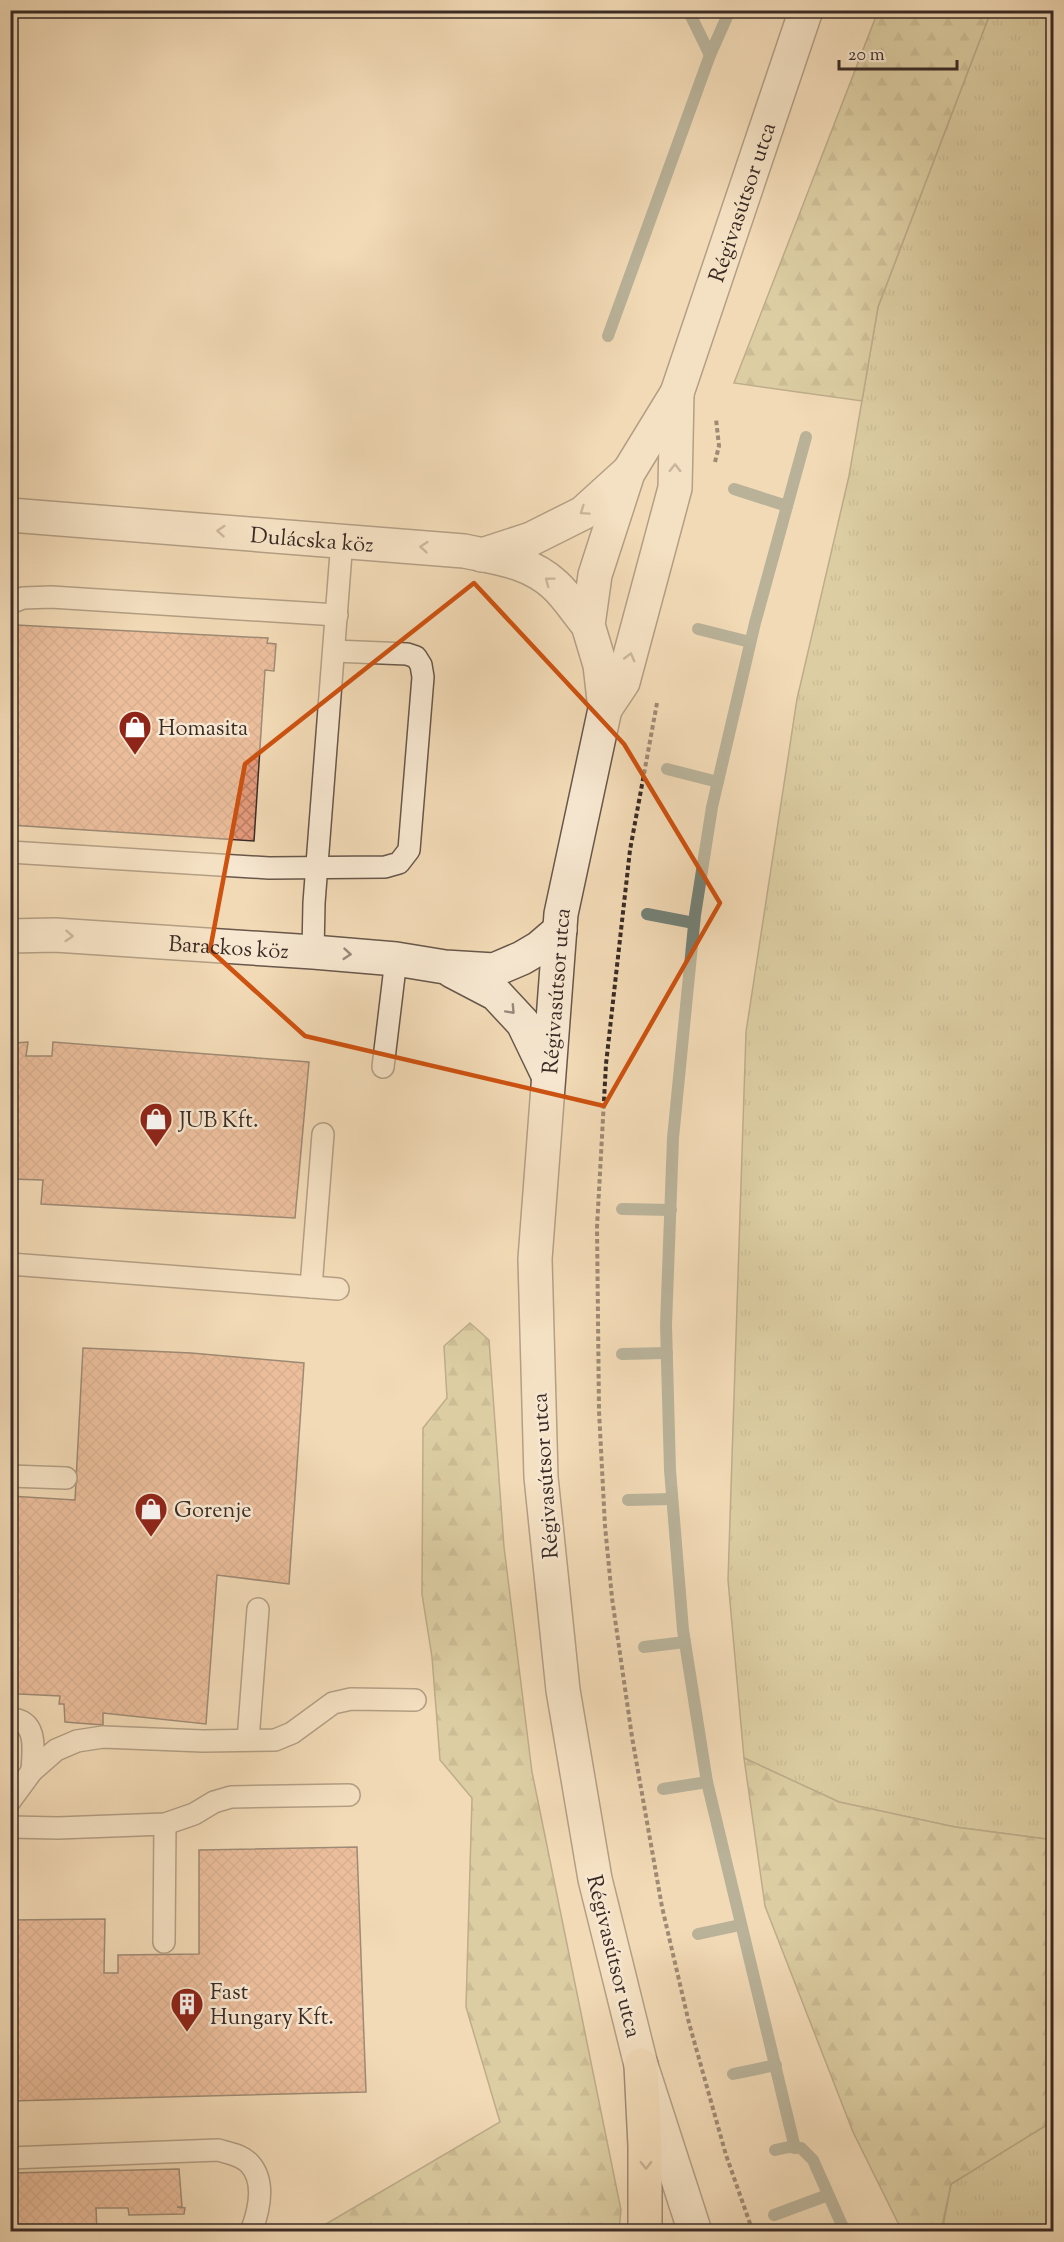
<svg xmlns="http://www.w3.org/2000/svg" width="1064" height="2242" viewBox="0 0 1064 2242" font-family="'Sorts Mill Goudy',serif">
<defs>
<pattern id="grass-tufts" width="24" height="20" patternUnits="userSpaceOnUse" patternTransform="scale(1.5)"><rect width="24" height="20" fill="#c2bd89"/><path d="M3 7l-1-3M5 7V3M7 7l1-3M15 17l-1-3M17 17v-4M19 17l1-3" fill="none" stroke="#9f9a70"/></pattern>
<pattern id="forest-firs" width="22" height="20" patternUnits="userSpaceOnUse" patternTransform="scale(1.5)"><rect width="22" height="20" fill="#c2bd89"/><path d="M5 1l3.5 6h-7zM16 11l3.5 6h-7z" fill="#9f9a70"/></pattern>
<pattern id="building-cross-hatch" width="8" height="8" patternUnits="userSpaceOnUse" patternTransform="scale(1.5)"><rect width="8" height="8" fill="#e59b7c"/><path d="M0 0l8 8M0 8l8-8" fill="none" stroke="#bb7f65"/></pattern>
</defs>
<rect width="100%" height="100%" fill="#f2dab6"/>
<filter id="stains"><feTurbulence type="fractalNoise" baseFrequency=".00333" numOctaves="4"/><feColorMatrix values="0 0 0 0 .2 0 0 0 0 .09 0 0 0 0 .02 0 0 0 .5 -.17"/></filter>
<radialGradient id="worn" r=".72"><stop offset=".6" stop-color="#630" stop-opacity="0"/><stop offset="1" stop-color="#630" stop-opacity=".3"/></radialGradient>
<g fill="url(#grass-tufts)" stroke="#7e7458" stroke-width="1.5">
<path d="M991 11H1053V1840L955 1827 839 1802 744 1758 728 1580 746 1032 797 699 849 476 878 307Z"/>
<path d="M1053 2121V2231L942 2232 951 2184Z"/>
</g>
<g fill="url(#forest-firs)" stroke="#7e7458" stroke-width="1.5">
<path d="M878 11H991L878 307 862 401 734 383Z"/>
<path d="M470 1323 489 1340 504 1547 532 1772 621 2210 619 2231H314L500 2122 466 2007 472 1798 440 1760 432 1657 422 1594 423 1428 447 1398 444 1346Z"/>
<path d="M744 1758 839 1802 955 1827 1053 1840V2121L951 2184 941 2231H902L853 2132 765 1906Z"/>
</g>
<g fill="none" stroke-linecap="round" stroke-linejoin="round">
<g stroke="#748177" stroke-width="12">
<path d="M688 10 710 55"/>
<path d="M608 336 710 55 730 10"/>
<path d="M734 489 787 506"/>
<path d="M698 629 750 642"/>
<path d="M667 769 718 782"/>
<path d="M647 914 694 923"/>
<path d="M622 1209 671 1210"/>
<path d="M622 1354 667 1353"/>
<path d="M628 1500 672 1499"/>
<path d="M644 1647 685 1642"/>
<path d="M663 1789 707 1782"/>
<path d="M698 1934 740 1925"/>
<path d="M733 2074 776 2065"/>
<path d="M795 2148 707 1782 683 1630 670 1470 666 1325 673 1138 695 915 712 807 755 623 806 437"/>
<path d="M775 2150 789 2147 801 2148 813 2160 845 2232"/>
<path d="M774 2215 828 2195"/>
</g>
</g>
<g fill="url(#building-cross-hatch)" stroke="#3a2b26" stroke-width="1.5">
<path d="M16 625 268 638 267 643 276 644 274 671 265 670 254 841 10 825V687Z"/>
<path d="M28 1042 26 1056H52L53 1042 309 1062 295 1218 41 1204 43 1180 10 1179V1072L14 1043Z"/>
<path d="M83 1348 191 1353 304 1363 289 1584 217 1575 206 1724 103 1713V1725L65 1722 64 1704H59L60 1696 19 1694 10 1690V1496L75 1500Z"/>
<path d="M357 1847 366 2092 10 2101V1920L105 1919 104 1973H118V1955L199 1954V1850Z"/>
<path d="M179 2169 182 2207H177L185 2208 184 2214 129 2215 128 2208H96L97 2232H10V2173Z"/>
</g>
<g fill="none" stroke-linecap="round" stroke-linejoin="round">
<g stroke="#68574a" stroke-width="24">
<g id="lane">
<path d="M10 603 23 598 51 597 337 615"/>
<path d="M10 852 269 868 385 867 399 863 409 850 423 677 421 665 416 657 407 654 334 651"/>
<path d="M313 952 314 903 342 540"/>
<path d="M383 1067 396 959"/>
<path d="M10 1264 338 1289"/>
<path d="M311 1287 323 1134"/>
<path d="M10 1476 66 1478"/>
<path d="M10 1719C39 1720 33 1751 32 1771"/>
<path d="M248 1740 258 1609"/>
<path d="M10 1801 32 1771 56 1750 77 1741 103 1737 203 1741 275 1740 292 1733 333 1703 351 1699 415 1700"/>
<path d="M10 1827 58 1828 165 1824 194 1814 214 1802 231 1797 349 1795"/>
<path d="M164 1942 165 1824"/>
<path d="M10 2158 218 2150C229 2153 241 2155 249 2163 266 2181 259 2211 251 2232"/>
</g>
</g>
<g stroke="#68574a" stroke-width="36">
<g id="street">
<path id="s1" d="M10 515 464 551C497 558 529 561 555 585 567 596 577 612 588 625"/>
<path d="M482 555 531 539 583 513 627 473"/>
<path d="M605 709 623 682 675 488 677 393"/>
<path id="s2" d="M10 936 55 935 313 952 396 959 445 967 494 970 522 958 539 948 560 930"/>
<path d="M452 971 496 994 523 1023 548 1075"/>
<path id="s3" d="M695 2232 641 2065 595 1879 563 1690 541 1477 535 1259 561 914 605 709 600 665 588 625 595 575 628 473 677 393 806 10"/>
</g>
</g>
<g stroke="#3a2b26" stroke-width="36">
<path id="highway" d="M641 2065 645 2146V2232"/>
</g>
<g stroke="#3a2b26" stroke-width="4" stroke-dasharray="4.5 3" stroke-linecap="butt">
<path d="M715 462 719 446 716 419"/>
<path d="M657 703 630 850 606 1064 597 1227 599 1411 605 1526 612 1598 632 1737 662 1907 689 2023 726 2155 753 2232"/>
</g>
<use href="#lane" stroke="#f7e7d0" stroke-width="21"/>
<use href="#street" stroke="#f7e7d0" stroke-width="33"/>
<use href="#highway" stroke="#f2dab6" stroke-width="33"/>
</g>
<defs><path id="oneway-chevron" d="M-2-3.5L2.5 0L-2 3.5" fill="none" stroke-width="1.6" stroke-linecap="round" stroke-linejoin="round" transform="scale(1.5)"/></defs>
<g stroke="#98897b">
<use href="#oneway-chevron" transform="translate(675 468) rotate(-89)"/>
<use href="#oneway-chevron" transform="translate(584 511) rotate(145)"/>
<use href="#oneway-chevron" transform="translate(221 531) rotate(-176)"/>
<use href="#oneway-chevron" transform="translate(424 547) rotate(-175)"/>
<use href="#oneway-chevron" transform="translate(549 581) rotate(-143)"/>
<use href="#oneway-chevron" transform="translate(630 657) rotate(-75)"/>
<use href="#oneway-chevron" transform="translate(69 936) rotate(4)"/>
<use href="#oneway-chevron" transform="translate(347 954) rotate(5)"/>
<use href="#oneway-chevron" transform="translate(511 1010) rotate(47)"/>
</g>
<use stroke="#96826e" href="#oneway-chevron" transform="translate(646 2165) rotate(89)"/>
<path d="M0 0H1064V2242H0ZM474 583 624 744 720 903 604 1106 305 1036 210 950 245 764Z" fill="#f2dab6" fill-opacity=".55" fill-rule="evenodd"/>
<path fill="none" stroke="#ce5210" stroke-width="4.5" stroke-linejoin="round" d="M474 583 624 744 720 903 604 1106 305 1036 210 950 245 764Z"/>
<defs>
<g id="shop-pin" transform="scale(1.725)"><path d="M0 17L-7.5 6A9.5 9.5 0 1 1 7.5 6Z" fill="#8f2418" stroke="#f7e7d0"/><path d="M-5-2.5h2.3a2.7 3.5 0 0 1 5.4 0H5L5.5 6h-11ZM-1.5-2.5h3a1.5 2.3 0 0 0-3 0Z" fill="#fff"/></g>
<g id="building-pin" transform="scale(1.725)"><path d="M0 17L-7.5 6A9.5 9.5 0 1 1 7.5 6Z" fill="#8f2418" stroke="#f7e7d0"/><path d="M-4-6H4V6H1V3H-1V6H-4ZM-2.5-4.3h1.7v1.8h-1.7ZM.8-4.3h1.7v1.8H.8ZM-2.5-1h1.7V.8h-1.7ZM.8-1h1.7V.8H.8Z" fill="#fff"/></g>
</defs>
<g fill-rule="evenodd">
<use href="#shop-pin" x="135" y="727"/>
<use href="#shop-pin" x="156" y="1119"/>
<use href="#shop-pin" x="151" y="1509"/>
<use href="#building-pin" x="187" y="2004"/>
</g>
<g text-anchor="middle" stroke-width="5" stroke-linejoin="round" paint-order="stroke">
<g font-size="22" fill="#3a2b26" stroke="#f7e7d0">
<text dy="8" stroke="none"><textPath href="#s3" startOffset="2086">Régivasútsor utca</textPath></text>
<text dy="8" stroke="none"><textPath href="#s1" startOffset="303">Dulácska köz</textPath></text>
<text dy="8" stroke="none"><textPath href="#s2" startOffset="219">Barackos köz</textPath></text>
<text dy="8" stroke="none"><textPath href="#s3" startOffset="1260">Régivasútsor utca</textPath></text>
<text transform="translate(544 1476) rotate(-94)" y="8">Régivasútsor utca</text>
<text transform="translate(615 1956) rotate(76)" y="8">Régivasútsor utca</text>
</g>
<g font-size="22" fill="#3a2b26" stroke="#f7e7d0" text-anchor="start">
<text x="158" y="735">Homasita</text>
<text x="179" y="1127">JUB Kft.</text>
<text x="174" y="1517">Gorenje</text>
<text x="210" y="1999">Fast<tspan x="210" dy="25">Hungary Kft.</tspan></text>
</g>
</g>
<rect width="1064" height="2242" fill="none" stroke="#f2dab6" stroke-width="36"/>
<rect x="12" y="12" width="1040" height="2218" fill="none" stroke="#3a2b26" stroke-width="3"/>
<rect x="18" y="18" width="1028" height="2206" fill="none" stroke="#3a2b26" stroke-width="1.5"/>
<path d="M839 60v9h118v-9" fill="none" stroke="#3a2b26" stroke-width="3"/>
<text x="848" y="60" font-size="18" fill="#3a2b26" stroke="#f7e7d0" stroke-width="4.5" paint-order="stroke">20 m</text>
<rect width="100%" height="100%" filter="url(#stains)"/>
<rect width="100%" height="100%" fill="url(#worn)"/>
</svg>
